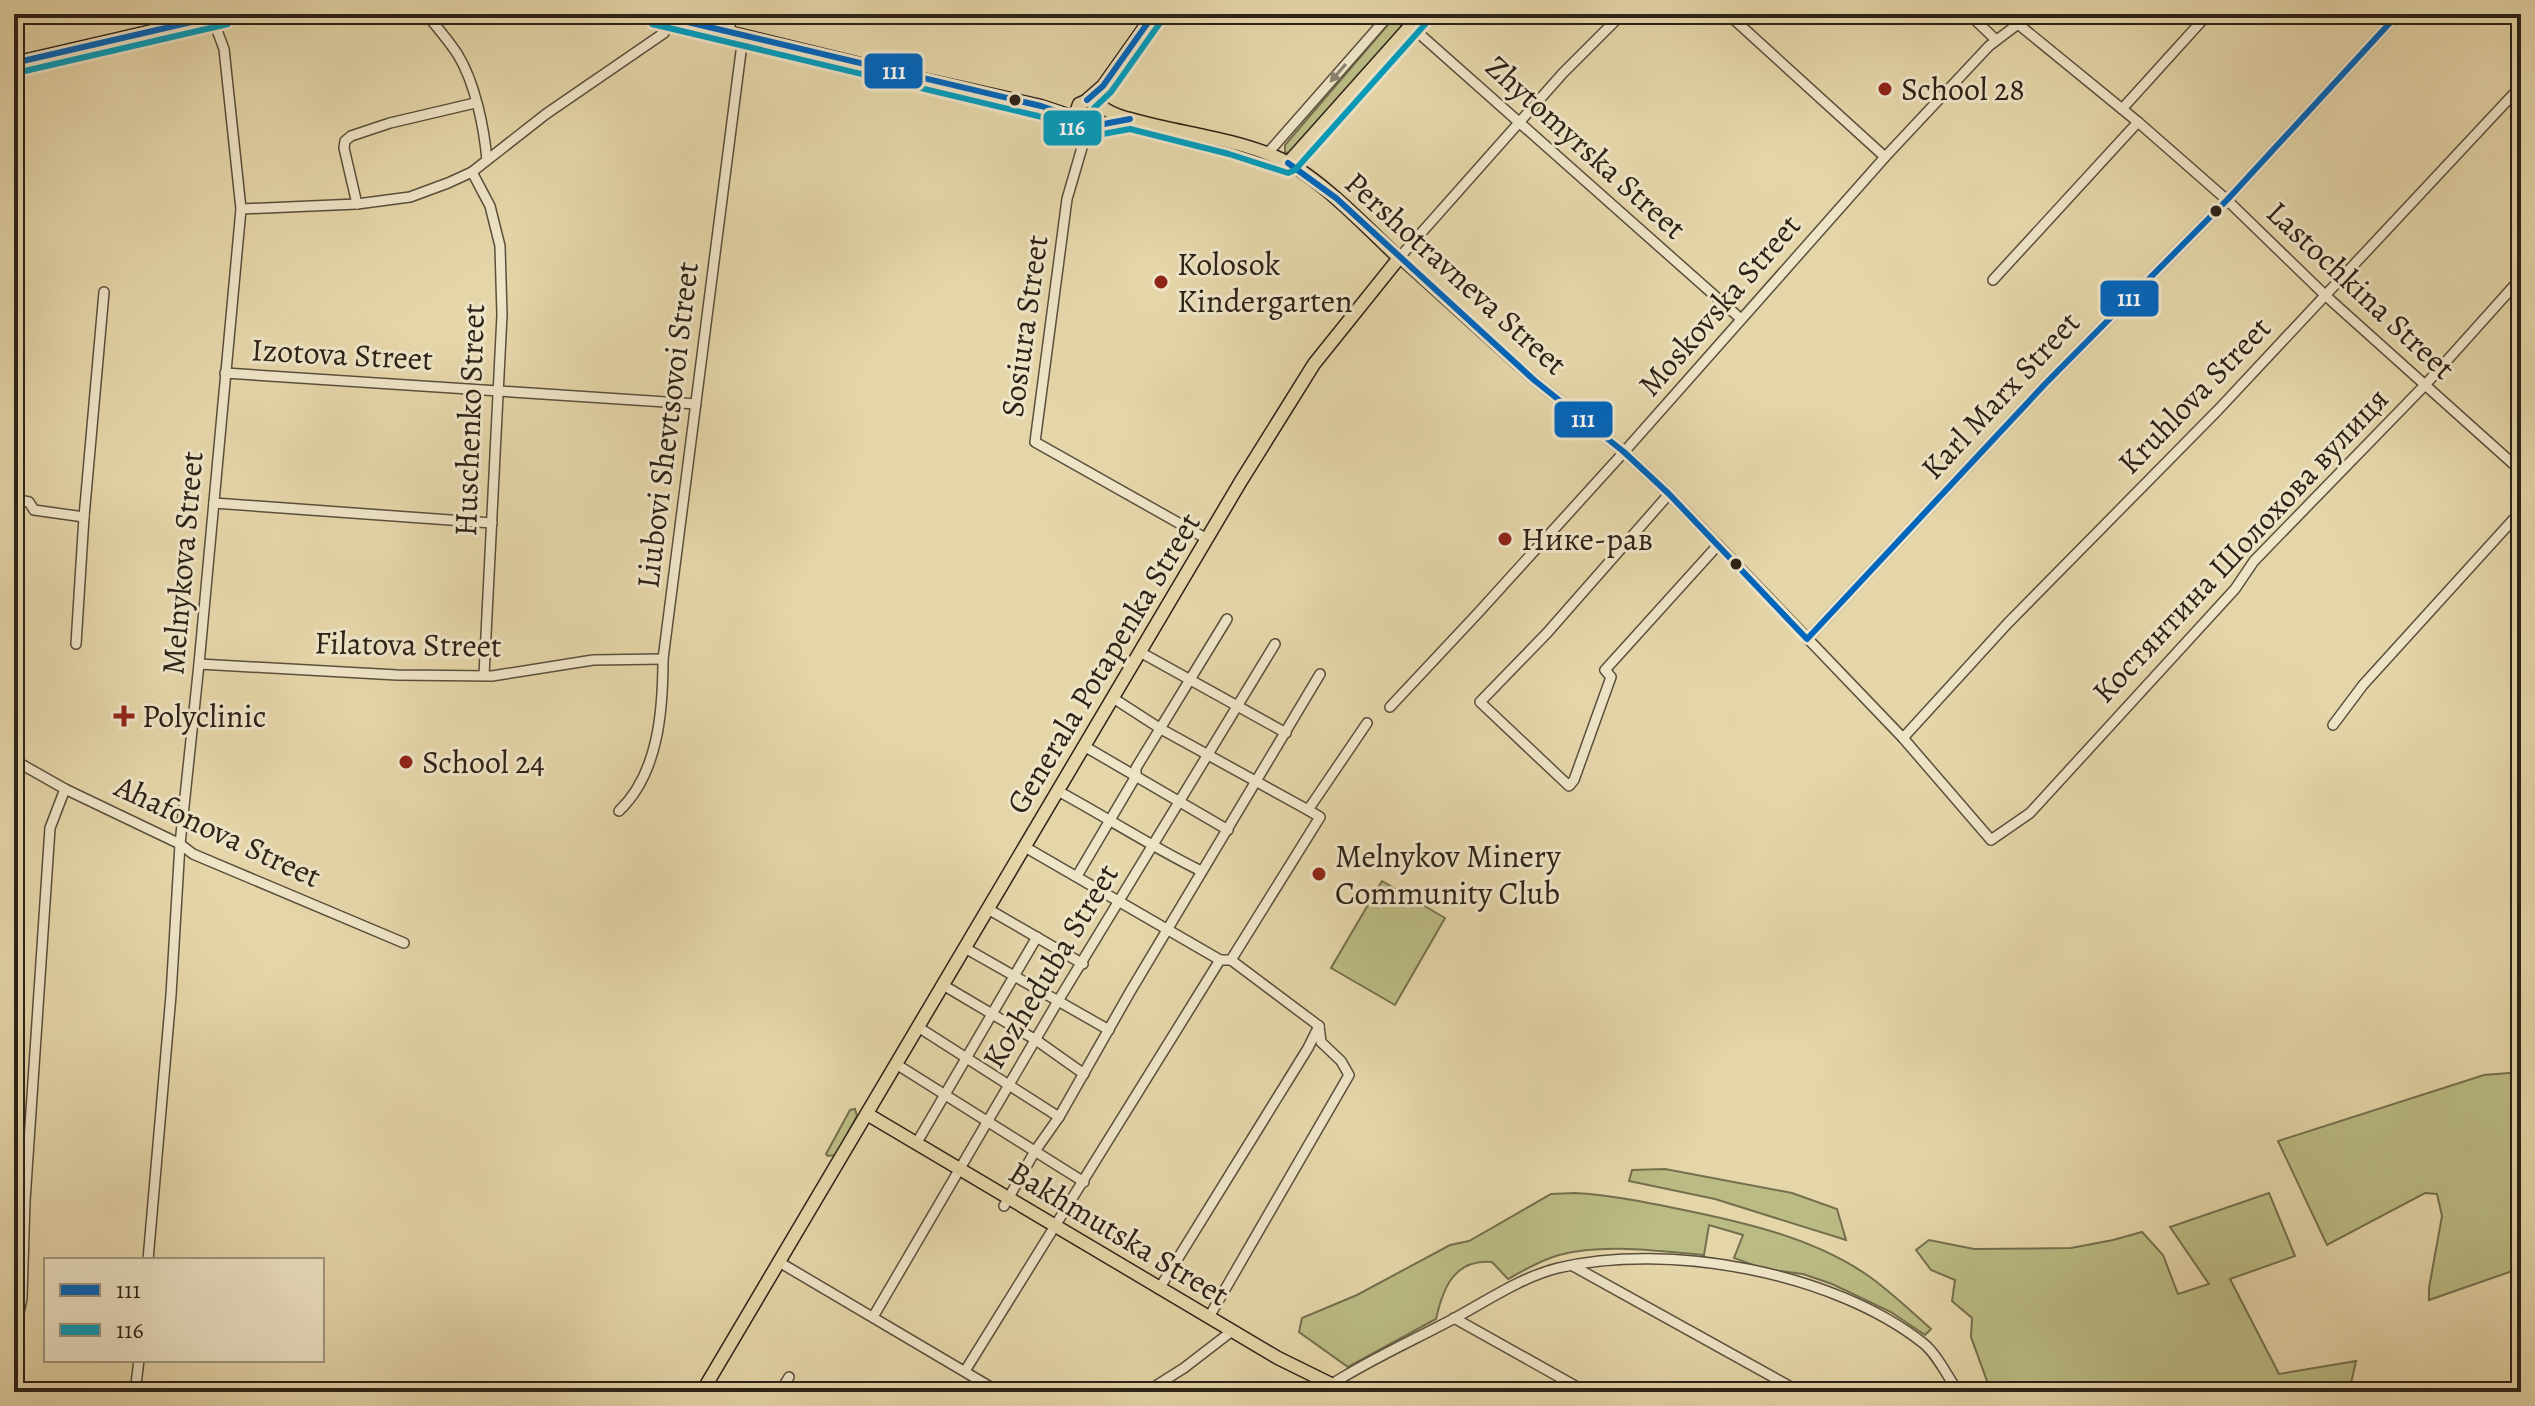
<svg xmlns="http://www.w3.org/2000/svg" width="2535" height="1406" viewBox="0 0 2535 1406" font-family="Alegreya,serif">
<rect width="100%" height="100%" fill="#e5d6a9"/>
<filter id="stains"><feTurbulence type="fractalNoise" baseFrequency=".0025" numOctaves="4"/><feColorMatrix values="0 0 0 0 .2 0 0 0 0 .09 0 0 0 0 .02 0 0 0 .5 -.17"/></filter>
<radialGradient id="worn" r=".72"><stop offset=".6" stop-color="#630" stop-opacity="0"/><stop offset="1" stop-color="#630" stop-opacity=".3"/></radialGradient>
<g fill="#bbbc84" stroke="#746f4e" stroke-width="2">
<path d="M1391 21H1398L1402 27 1291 154 1285 152V145Z"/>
<path d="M1382 881 1445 918 1395 1005 1331 968Z"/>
<path d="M2521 1072V1268L2429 1300V1288L2442 1216 2437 1194 2425 1193 2327 1245 2278 1141 2484 1075Z"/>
<path d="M855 1109 857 1116 836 1155 828 1156 826 1154 850 1110Z"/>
<path d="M1665 1169 1792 1193 1837 1209 1846 1240 1715 1199 1629 1181 1632 1170Z"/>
<path d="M1575 1193C1610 1195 1644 1202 1679 1209 1743 1222 1815 1238 1870 1277 1892 1293 1911 1311 1931 1329L1925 1335 1891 1312 1832 1284 1803 1274 1764 1269 1734 1258 1743 1235 1709 1225 1704 1255C1659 1251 1603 1243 1559 1255 1541 1260 1524 1270 1508 1279L1492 1262C1454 1259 1443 1288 1436 1319L1348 1367 1299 1332 1302 1318 1357 1295 1450 1245 1469 1241 1551 1194Z"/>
<path d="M2269 1193 2295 1256 2230 1279 2279 1374 2356 1361 2349 1392H1991L1971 1337 1972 1318 1952 1301 1955 1280 1931 1270 1916 1250 1929 1240 1974 1249 2071 1248 2113 1240 2142 1232 2163 1255 2178 1294 2209 1284 2170 1227Z"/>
</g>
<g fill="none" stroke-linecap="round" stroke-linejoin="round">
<g stroke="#5a4f3c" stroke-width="12">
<g id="minor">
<path d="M162 14 173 28"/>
<path d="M426 14C437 27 449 41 458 55 475 83 484 127 487 160"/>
<path d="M730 14V33"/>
<path d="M1397 14 1741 319"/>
<path d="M1622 14 1563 73 1399 258 1534 380 1624 452 1669 494 1903 738 1991 840 2030 813 2235 589 2254 561 2425 385 2521 278"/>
<path d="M1728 14 1885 157"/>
<path d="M1969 14 1996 40"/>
<path d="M2018 24 2138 122 2227 200 2326 296 2521 471"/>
<path d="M2122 109 2208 14"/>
<path d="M1088 127 1067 199 1035 442 1207 539"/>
<path d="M1267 154 1390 14"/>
<path d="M472 172 490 206 500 246 502 315 484 675"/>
<path d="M357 204 344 148 345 141 351 136 390 123 475 103"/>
<path d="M241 209 357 204 410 197 448 183 472 172 546 114 664 33 671 18"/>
<path d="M1993 280 2138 122"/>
<path d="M225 373 696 404"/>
<path d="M1669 494 1547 633 1480 702 1569 786 1574 780 1611 677 1605 670 1718 545"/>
<path d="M14 499 29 502 34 510 84 517"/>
<path d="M214 503 492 523"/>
<path d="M1807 639 2045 384 2227 200 2398 14"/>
<path d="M76 644 84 517 104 292"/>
<path d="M1140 652 1286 733"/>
<path d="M199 664 397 675 492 676 593 660 663 659"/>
<path d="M1113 698 1161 729 1308 810"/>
<path d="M1390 707 1478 613 1624 452 1885 157 1989 46 2018 24 2028 14"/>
<path d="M2333 725 2363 685 2521 511"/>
<path d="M1903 738 2008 623 2218 410 2521 86"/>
<path d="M1084 746 1228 830"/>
<path d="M14 760 65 789 180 844 193 854 404 943"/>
<path d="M1058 791C1106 817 1152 847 1201 871"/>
<path d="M619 811C658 774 663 712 663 659L743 36"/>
<path d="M1025 847 1220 960"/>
<path d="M1077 876 1136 776V768L1227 619"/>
<path d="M988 909 1083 964"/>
<path d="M965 948 1109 1030"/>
<path d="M1231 960 1319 1026"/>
<path d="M943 985 1036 1040 1084 1074"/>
<path d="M918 1027 1059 1117"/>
<path d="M896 1064 1084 1182"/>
<path d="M916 1144 1037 937"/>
<path d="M1004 1206 1035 1151 1059 1117 1130 992 1320 674"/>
<path d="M148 1260 171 995 180 844 199 664 241 209 224 49 212 17"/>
<path d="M779 1262 999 1392"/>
<path d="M1573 1266 1800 1392"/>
<path d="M1159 1289 1308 1048 1319 1026"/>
<path d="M873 1317 1058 1001 1275 644"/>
<path d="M1209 1317 1349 1075 1341 1061 1321 1042 1319 1026"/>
<path d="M1454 1318 1586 1392"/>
<path d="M14 1337 22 1298 25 1201 50 828 65 789"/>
<path d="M965 1371 1220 960H1231L1320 817 1308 810 1367 723"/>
<path d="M1332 1384C1371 1359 1414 1340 1455 1318 1488 1300 1522 1277 1558 1268 1669 1242 1833 1272 1923 1343 1937 1354 1948 1377 1958 1392"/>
<path d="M135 1392 139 1360"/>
<path d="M780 1392 789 1377"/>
<path d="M1146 1392 1184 1368 1232 1331"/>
</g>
</g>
<g stroke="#2c2217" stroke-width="15">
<g id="major">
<path d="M654 14 913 77 1041 106 1077 118 1082 124 1088 127 1130 119"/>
<path d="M14 63 226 14"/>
<path d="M1087 100 1103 86 1154 14"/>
<path d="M1288 163 1421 14"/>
<path d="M867 1114 1278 1358 1347 1392"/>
<path d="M702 1392 1241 481 1314 364 1399 258C1366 227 1317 174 1276 157 1232 138 1180 133 1134 120 1125 118 1113 114 1105 109 1100 105 1098 101 1091 99L1079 104 1076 113 1077 118"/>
</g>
</g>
<use href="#minor" stroke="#eee4c7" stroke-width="9"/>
<use href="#major" stroke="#e5d6a9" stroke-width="12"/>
<g stroke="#eee4c7" stroke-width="12">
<g id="bus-1">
<path d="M654 14 1041 106 1077 118 1088 127 1130 119"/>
<path d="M14 63 226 14"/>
<path d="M1087 100 1103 86 1154 14"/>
<path d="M1288 163 1336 198 1534 380 1624 452 1669 494 1807 639 2045 384 2227 200 2398 14"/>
</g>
</g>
<g stroke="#eee4c7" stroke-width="12">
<g id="bus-2">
<path d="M652 24 1038 116 1071 127 1086 137 1130 129 1229 154 1288 173 1295 170 1428 21"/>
<path d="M16 73 228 24"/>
<path d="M1094 108 1111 92 1162 20"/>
</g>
</g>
<use href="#bus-1" stroke="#0065bd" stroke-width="6"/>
<use href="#bus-2" stroke="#049cbc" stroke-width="6"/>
</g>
<defs><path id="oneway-solid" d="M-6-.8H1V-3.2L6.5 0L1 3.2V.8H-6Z" transform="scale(2)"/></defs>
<use fill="#8d836f" href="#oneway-solid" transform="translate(1338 73) rotate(131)"/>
<g fill="#8f2418" stroke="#eee4c7" stroke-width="3">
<circle cx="1885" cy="89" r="8"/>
<circle cx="1161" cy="282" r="8"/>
<circle cx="1505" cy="539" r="8"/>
<path d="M120 704h8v8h8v8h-8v8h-8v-8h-8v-8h8z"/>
<circle cx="406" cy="762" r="8"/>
<circle cx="1319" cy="874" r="8"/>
</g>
<g fill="#2c2217" stroke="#eee4c7" stroke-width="3">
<circle cx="1015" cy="100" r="7"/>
<circle cx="2216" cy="211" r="7"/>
<circle cx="1736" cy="564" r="7"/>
</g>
<g text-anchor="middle" stroke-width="6" stroke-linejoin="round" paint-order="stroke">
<g font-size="32" fill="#2c2217" stroke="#eee4c7" text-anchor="start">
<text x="1901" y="100">School 28</text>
<text x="1177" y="275">Kolosok<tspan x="1177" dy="37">Kindergarten</tspan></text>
<text x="1521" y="550">Нике-рав</text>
<text x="142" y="727">Polyclinic</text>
<text x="422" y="773">School 24</text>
<text x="1335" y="867">Melnykov Minery<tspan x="1335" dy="37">Community Club</tspan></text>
</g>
<g font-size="32" fill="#2c2217" stroke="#eee4c7">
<text transform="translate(1586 147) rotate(42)" y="11">Zhytomyrska Street</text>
<text transform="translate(1456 273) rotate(42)" y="11">Pershotravneva Street</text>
<text transform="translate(2361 290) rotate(43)" y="11">Lastochkina Street</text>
<text transform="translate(1719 305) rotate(-49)" y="11">Moskovska Street</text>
<text transform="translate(1024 326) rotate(-82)" y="11">Sosiura Street</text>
<text transform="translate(342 354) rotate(3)" y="11">Izotova Street</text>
<text transform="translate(2000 395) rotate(-47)" y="11">Karl Marx Street</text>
<text transform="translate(2194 395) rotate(-46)" y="11">Kruhlova Street</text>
<text transform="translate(469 420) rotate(-88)" y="11">Huschenko Street</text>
<text transform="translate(667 425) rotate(-83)" y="11">Liubovi Shevtsovoi Street</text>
<text transform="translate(2240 545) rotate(-47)" y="11">Костянтина Шолохова вулиця</text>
<text transform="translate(182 563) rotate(-85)" y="11">Melnykova Street</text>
<text transform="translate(408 644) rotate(1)" y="11">Filatova Street</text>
<text transform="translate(1103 663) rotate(-59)" y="11">Generala Potapenka Street</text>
<text transform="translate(218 831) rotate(25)" y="11">Ahafonova Street</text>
<text transform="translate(1050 966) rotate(-59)" y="11">Kozheduba Street</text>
<text transform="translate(1119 1233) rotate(31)" y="11">Bakhmutska Street</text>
</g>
</g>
<g stroke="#eee4c7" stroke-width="3">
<rect x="863" y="52" width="61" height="38" rx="8" fill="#0065bd"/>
<rect x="1042" y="109" width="61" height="38" rx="8" fill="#049cbc"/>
<rect x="2099" y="279" width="61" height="39" rx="8" fill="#0065bd"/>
<rect x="1553" y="400" width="61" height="39" rx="8" fill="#0065bd"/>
</g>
<g font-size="22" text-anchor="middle" font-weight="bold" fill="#fff">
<text x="894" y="79">111</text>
<text x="1072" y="135">116</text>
<text x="2129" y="306">111</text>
<text x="1583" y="427">111</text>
</g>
<rect width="2535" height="1406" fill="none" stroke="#e5d6a9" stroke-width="48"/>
<rect x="16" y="16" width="2503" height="1374" fill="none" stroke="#2c2217" stroke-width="4"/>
<rect x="24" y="24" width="2487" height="1358" fill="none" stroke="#2c2217" stroke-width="2"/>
<rect x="44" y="1258" width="280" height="104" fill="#eee4c7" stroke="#a09681" stroke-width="2"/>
<rect x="60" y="1284" width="40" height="12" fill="#0065bd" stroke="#a09681" stroke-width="2"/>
<text x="116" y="1298" font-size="24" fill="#2c2217">111</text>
<rect x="60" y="1324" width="40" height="12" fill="#049cbc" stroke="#a09681" stroke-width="2"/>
<text x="116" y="1338" font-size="24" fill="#2c2217">116</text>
<rect width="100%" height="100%" filter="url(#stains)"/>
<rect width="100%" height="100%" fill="url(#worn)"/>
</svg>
